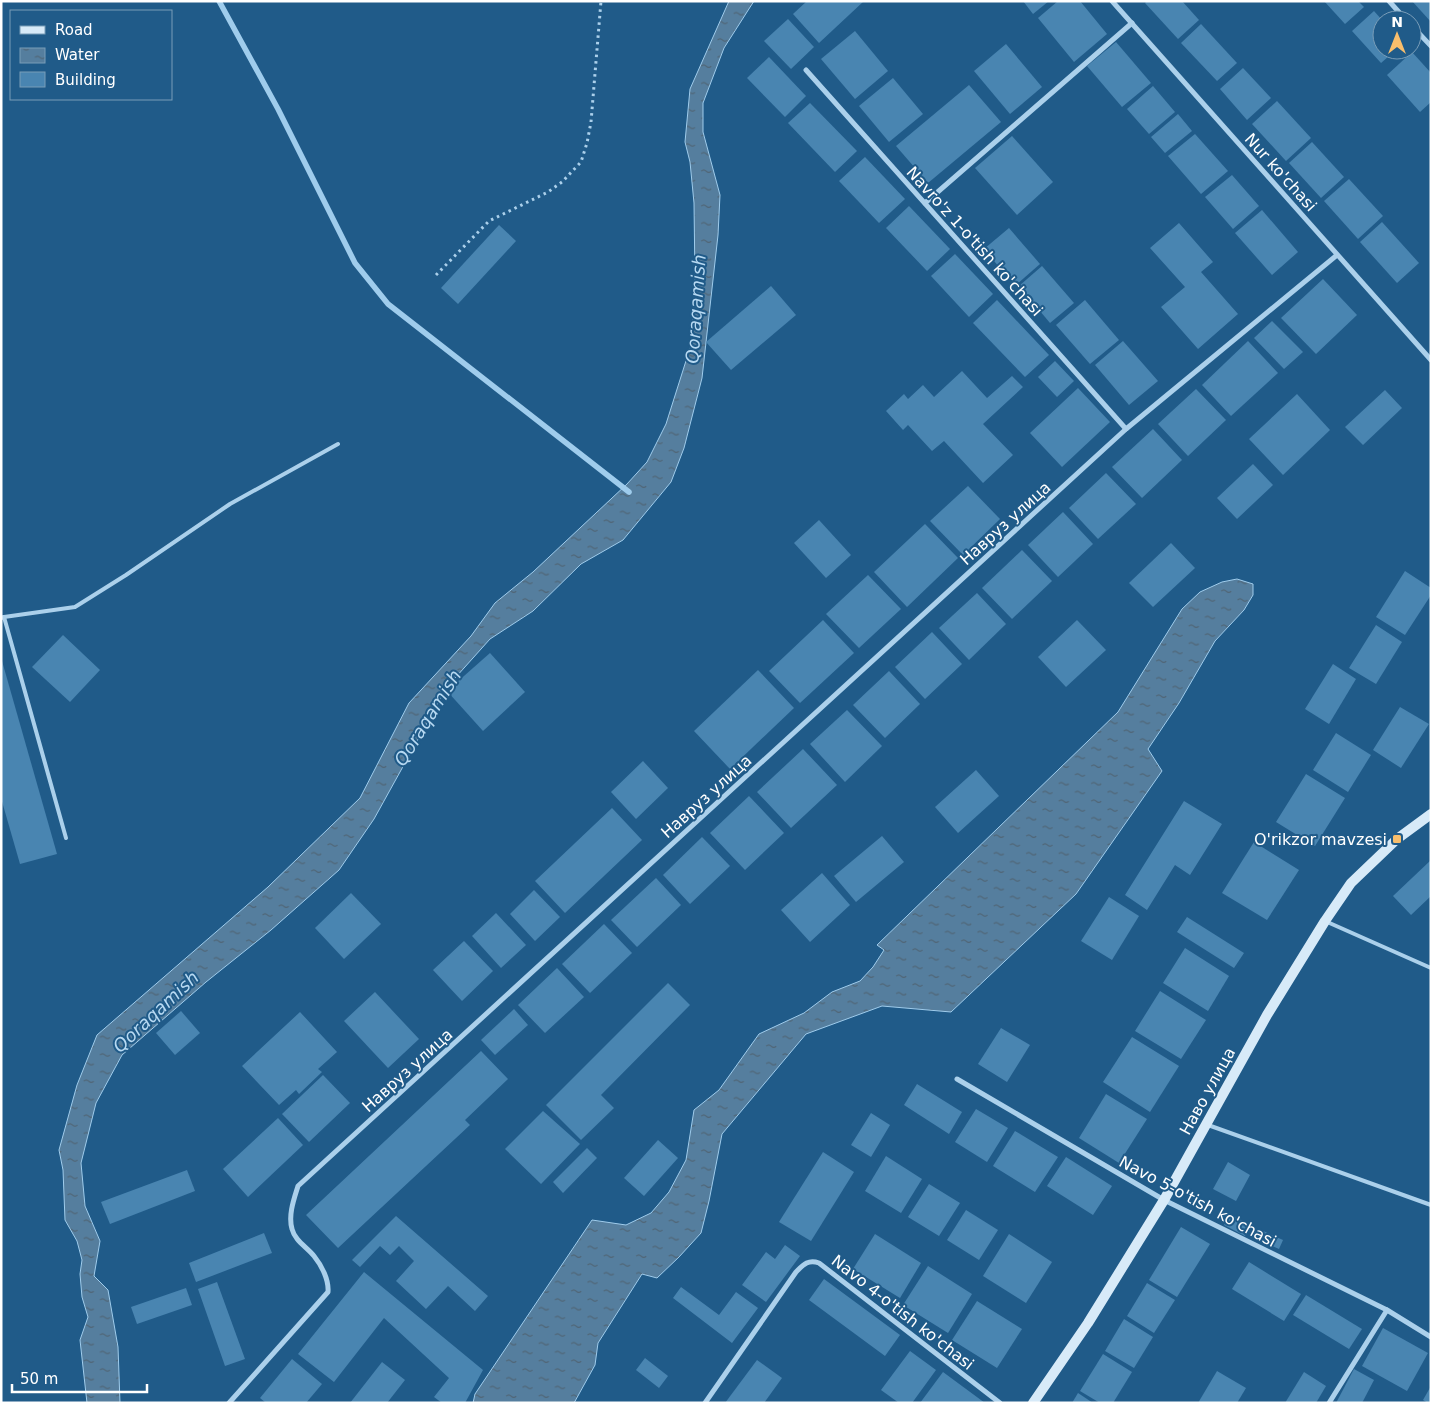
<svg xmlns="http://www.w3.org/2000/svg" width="1432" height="1404" viewBox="0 0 1432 1404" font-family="'DejaVu Sans',sans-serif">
<defs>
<pattern id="water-ripples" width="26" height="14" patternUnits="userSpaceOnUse" patternTransform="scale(1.25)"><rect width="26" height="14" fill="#557e9e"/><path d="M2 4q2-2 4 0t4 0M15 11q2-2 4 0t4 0" fill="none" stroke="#506575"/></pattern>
</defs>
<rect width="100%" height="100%" fill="#205b89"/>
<g fill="url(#water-ripples)" stroke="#9fccec">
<path d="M729 1H754L724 48 703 103V132L720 195 718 235 702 378 684 448 671 482 623 540 581 564 533 611 490 639 447 687 374 819 339 870 271 930 206 982 122 1055 96 1103 81 1163 85 1206 100 1241 94 1276 108 1290 118 1347 120 1403H87L80 1340 88 1317 82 1297 80 1274 82 1260 77 1241 65 1220 63 1170 59 1150 77 1085 97 1035 268 887 360 798 409 703 471 636 495 603 533 572 627 484 647 462 666 424 691 345 695 280 694 203 690 162 685 142 690 89Z"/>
<path d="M1237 579 1253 584V595L1244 610 1215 641 1179 703 1148 749 1162 771 1076 894 951 1012 882 1006 806 1034 722 1134 709 1201 701 1233 679 1257 657 1278 642 1274 598 1343 595 1365 574 1403H473L475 1394 592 1220 626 1225 651 1213 669 1192 686 1160 694 1110 719 1090 759 1034 804 1013 832 992 860 981 873 967 884 950 877 945 1118 712 1182 609 1200 592 1222 582Z"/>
</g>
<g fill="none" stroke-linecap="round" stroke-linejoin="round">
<path stroke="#9fccec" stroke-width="5.5" d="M219 1 278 109 355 263 388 304 629 492"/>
</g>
<g fill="#4985b1">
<path d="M807 1H864L819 43 793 14Z"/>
<path d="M1023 1H1049L1033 14Z"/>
<path d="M1058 1H1080L1107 34 1074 62 1038 18Z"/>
<path d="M1147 1H1182L1199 20 1178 39 1145 3Z"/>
<path d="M1324 1H1358L1364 7 1345 24Z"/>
<path d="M1412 1H1431V22Z"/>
<path d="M1374 11 1382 20V50H1396L1381 63 1352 31Z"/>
<path d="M788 19 814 47 791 69 764 41Z"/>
<path d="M1201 24 1237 63 1217 81 1181 43Z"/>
<path d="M855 31 888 71 855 99 821 59Z"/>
<path d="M1116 42 1151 83 1122 107 1087 66Z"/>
<path d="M1006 44 1042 87 1010 114 974 71Z"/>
<path d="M1412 52 1431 73V102L1420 112 1387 75Z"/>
<path d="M769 57 806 96 785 117 747 78Z"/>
<path d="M1243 68 1271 98 1247 120 1220 89Z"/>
<path d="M893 78 923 114 889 142 859 106Z"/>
<path d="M969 85 1001 122 928 183 896 146Z"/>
<path d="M1153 86 1175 112 1149 134 1127 109Z"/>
<path d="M1277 101 1311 138 1286 161 1252 124Z"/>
<path d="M810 103 857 151 835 172 788 123Z"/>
<path d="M1178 114 1192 131 1165 153 1151 137Z"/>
<path d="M1195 134 1228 171 1201 194 1168 156Z"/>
<path d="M1012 136 1053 182 1017 215 975 168Z"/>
<path d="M1312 142 1344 177 1321 198 1289 163Z"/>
<path d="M865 157 905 199 879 223 839 181Z"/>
<path d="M1232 175 1259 206 1233 229 1205 197Z"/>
<path d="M1349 179 1383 216 1358 239 1324 201Z"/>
<path d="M909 206 950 249 927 271 886 228Z"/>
<path d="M1262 210 1298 252 1272 275 1235 233Z"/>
<path d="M1382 222 1419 263 1397 283 1360 242Z"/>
<path d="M1179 223 1213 262 1201 272 1238 314 1198 349 1161 307 1185 287 1150 248Z"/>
<path d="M499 225 516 241 458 304 441 288Z"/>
<path d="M1009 228 1040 264 1015 286 984 249Z"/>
<path d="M955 254 993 294 969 317 931 276Z"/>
<path d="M1042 266 1074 303 1050 323 1019 286Z"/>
<path d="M1323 279 1357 315 1316 354 1281 318Z"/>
<path d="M771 286 796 315 731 370 706 342Z"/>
<path d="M997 300 1049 355 1025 377 973 323Z"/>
<path d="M1085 300 1119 340 1090 364 1056 325Z"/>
<path d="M1272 321 1303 352 1284 369 1254 338Z"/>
<path d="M1123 341 1158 381 1129 405 1095 365Z"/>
<path d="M1248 341 1278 373 1231 416 1202 385Z"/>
<path d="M1055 361 1074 381 1057 397 1038 377Z"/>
<path d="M962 371 987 398 1012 376 1023 387 983 424 1013 455 983 483 944 441 932 451 908 425 903 430 886 411 904 394 908 399 923 385 934 397Z"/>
<path d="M1078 388 1110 422 1062 467 1030 433Z"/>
<path d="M1196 389 1226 420 1188 456 1158 424Z"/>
<path d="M1385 390 1402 408 1363 445 1345 427Z"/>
<path d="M1297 394 1330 430 1283 475 1249 439Z"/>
<path d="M1153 429 1182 460 1142 498 1112 467Z"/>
<path d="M1253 464 1273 485 1237 519 1217 498Z"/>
<path d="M1106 473 1136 504 1098 539 1069 508Z"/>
<path d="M968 486 1000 519 963 555 930 521Z"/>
<path d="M1063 512 1093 544 1058 577 1028 545Z"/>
<path d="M819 520 851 555 826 578 794 543Z"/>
<path d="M925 524 958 558 907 607 874 572Z"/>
<path d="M1171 543 1195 568 1153 607 1129 583Z"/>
<path d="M1022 550 1052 581 1012 619 982 588Z"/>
<path d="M1405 571 1431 588V595L1405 635 1376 617Z"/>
<path d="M868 575 901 609 859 648 826 614Z"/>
<path d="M977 593 1006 624 969 660 939 628Z"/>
<path d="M823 620 854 653 800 703 769 671Z"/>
<path d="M1077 620 1106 650 1066 687 1038 657Z"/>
<path d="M1376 625 1402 642 1376 684 1349 668Z"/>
<path d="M932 632 962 664 925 699 895 667Z"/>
<path d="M63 635 100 670 70 702 32 667Z"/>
<path d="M490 653 525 692 483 731 447 691Z"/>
<path d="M2 661 57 854 20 864 1 798Z"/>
<path d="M1333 664 1356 679 1329 724 1305 709Z"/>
<path d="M758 670 794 708 730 769 694 731Z"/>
<path d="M889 671 920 704 885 738 853 705Z"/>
<path d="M1400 707 1429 724 1401 768 1373 750Z"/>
<path d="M847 710 882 746 845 782 810 744Z"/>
<path d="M1336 733 1371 755 1348 792 1313 770Z"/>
<path d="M803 749 837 785 791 828 757 792Z"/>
<path d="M643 761 668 788 636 819 611 792Z"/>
<path d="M976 770 999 796 958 833 935 807Z"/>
<path d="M1306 774 1345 798 1315 846 1276 822Z"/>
<path d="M749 796 784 833 745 870 710 833Z"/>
<path d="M1184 801 1222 824 1190 875 1175 865 1147 910 1125 895Z"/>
<path d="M612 808 642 840 565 913 535 881Z"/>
<path d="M882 836 904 862 856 902 834 876Z"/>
<path d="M702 837 730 866 690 904 663 875Z"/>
<path d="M1254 842 1299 870 1267 920 1222 893Z"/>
<path d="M1431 860V896L1411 915 1393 896Z"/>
<path d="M822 873 850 905 810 942 781 910Z"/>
<path d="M656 878 681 905 637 947 611 920Z"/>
<path d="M534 890 560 917 535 941 510 914Z"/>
<path d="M351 893 381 924 344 959 315 928Z"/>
<path d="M1109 897 1139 916 1112 960 1081 941Z"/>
<path d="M496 913 526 945 501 968 472 936Z"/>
<path d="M1187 917 1244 953 1234 968 1177 932Z"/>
<path d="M604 924 632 953 590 993 562 964Z"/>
<path d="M464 941 493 971 462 1001 433 970Z"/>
<path d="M1185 948 1229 976 1208 1011 1163 983Z"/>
<path d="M557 968 584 997 545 1033 518 1005Z"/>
<path d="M668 983 690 1005 601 1095 614 1108 581 1140 546 1105Z"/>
<path d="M1160 991 1206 1020 1181 1059 1135 1031Z"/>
<path d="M375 992 419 1039 388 1068 344 1021Z"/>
<path d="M514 1009 528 1025 495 1055 481 1040Z"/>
<path d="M181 1011 200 1033 175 1055 156 1033Z"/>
<path d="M300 1012 337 1052 318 1069 322 1072 299 1094 296 1090 279 1105 242 1066Z"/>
<path d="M1001 1028 1030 1045 1007 1082 978 1064Z"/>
<path d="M1132 1037 1179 1066 1150 1112 1103 1082Z"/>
<path d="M481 1051 508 1079 465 1120 470 1125 338 1248 306 1215Z"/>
<path d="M323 1075 350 1103 309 1142 282 1114Z"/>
<path d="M917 1084 962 1112 949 1134 904 1105Z"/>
<path d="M1106 1094 1147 1119 1119 1163 1079 1138Z"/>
<path d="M976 1109 1008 1128 987 1162 955 1142Z"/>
<path d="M543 1111 580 1144 541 1184 505 1149Z"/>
<path d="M871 1113 890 1125 871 1157 851 1145Z"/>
<path d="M278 1118 303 1145 248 1197 223 1169Z"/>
<path d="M1015 1131 1058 1157 1035 1192 993 1166Z"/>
<path d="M658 1140 678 1158 644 1196 624 1178Z"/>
<path d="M587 1148 597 1158 563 1193 553 1182Z"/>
<path d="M823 1152 854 1172 811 1241 779 1222Z"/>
<path d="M886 1156 922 1179 901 1213 865 1191Z"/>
<path d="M1066 1157 1112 1186 1093 1215 1047 1186Z"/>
<path d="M1228 1162 1250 1175 1236 1201 1213 1189Z"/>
<path d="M187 1170 195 1191 110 1224 101 1202Z"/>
<path d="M929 1184 960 1203 939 1236 908 1217Z"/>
<path d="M966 1210 998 1230 979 1260 947 1240Z"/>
<path d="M1230 1214 1251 1225 1245 1236 1224 1225Z"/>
<path d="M396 1216 488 1296 475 1311 448 1286 426 1309 396 1281 414 1261 399 1246 390 1255 380 1246 360 1267 352 1260Z"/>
<path d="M1181 1227 1210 1244 1177 1297 1149 1280Z"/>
<path d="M1263 1231 1283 1240 1279 1249 1259 1240Z"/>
<path d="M264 1233 272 1253 196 1282 189 1263Z"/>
<path d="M875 1234 921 1263 900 1298 853 1269Z"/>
<path d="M1009 1234 1052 1262 1026 1303 983 1276Z"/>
<path d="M785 1245 800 1256 766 1302 742 1285 766 1252 775 1259Z"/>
<path d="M1249 1262 1301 1294 1284 1321 1232 1289Z"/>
<path d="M928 1266 972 1294 948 1333 903 1305Z"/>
<path d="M364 1272 483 1370 465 1403H442L434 1397 449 1378 384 1318 334 1382 298 1354Z"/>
<path d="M824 1279 900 1335 885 1356 809 1300Z"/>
<path d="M217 1282 245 1359 225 1366 198 1289Z"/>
<path d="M1147 1283 1175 1300 1154 1333 1127 1316Z"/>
<path d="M681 1287 719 1315 736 1292 758 1308 732 1343 673 1298Z"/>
<path d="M186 1288 192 1305 137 1324 131 1307Z"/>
<path d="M1306 1295 1362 1329 1349 1349 1293 1315Z"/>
<path d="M977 1301 1022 1329 997 1368 952 1340Z"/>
<path d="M1124 1319 1153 1337 1134 1368 1105 1351Z"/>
<path d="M1383 1328 1428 1353 1407 1391 1362 1366Z"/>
<path d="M910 1351 936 1370 912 1403H899L881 1390Z"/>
<path d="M1103 1354 1132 1372 1113 1403H1100L1080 1391Z"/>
<path d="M645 1358 668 1376 659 1388 636 1370Z"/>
<path d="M292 1359 322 1384 306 1403H266L260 1398Z"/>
<path d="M757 1360 782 1378 764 1403H725Z"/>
<path d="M382 1362 405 1380 387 1403H350Z"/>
<path d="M1354 1369 1374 1380 1362 1403H1336Z"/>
<path d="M1217 1371 1246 1388 1237 1403H1198Z"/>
<path d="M943 1372 985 1403H920Z"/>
<path d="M1304 1372 1326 1386 1316 1403H1285Z"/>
<path d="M1431 1386V1403H1428L1423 1400Z"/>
<path d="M1078 1393 1093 1403H1072Z"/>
</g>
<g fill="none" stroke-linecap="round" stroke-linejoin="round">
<path stroke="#abd0eb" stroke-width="3" stroke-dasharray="2.5 4" stroke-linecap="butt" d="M436 275 489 221 548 192 562 182 581 162 587 143 591 122 601 1"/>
<g stroke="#abd0eb" stroke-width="4">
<path d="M4 617 75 607 126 575 230 504 338 444"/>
<path d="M1 618 4 617 66 838"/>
<path d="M1325 921 1431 968"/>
<path d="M1208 1125 1431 1205"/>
</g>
<g stroke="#abd0eb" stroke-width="5">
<path d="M1112 1 1431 360"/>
<path d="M1389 1 1406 20"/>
<path d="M1412 26 1431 46"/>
<path d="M806 70 1126 429"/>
<path d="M925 203 1132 23"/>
<path d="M957 1079 1164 1200 1387 1310 1431 1337"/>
<path d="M229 1403 328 1292C329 1280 322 1266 314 1256 307 1247 295 1241 292 1229 288 1215 294 1199 298 1186L1126 429 1337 255"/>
<path d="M705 1403 796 1272C803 1265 808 1259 819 1263L1000 1403"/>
<path d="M1329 1403 1387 1310"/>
</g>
<path stroke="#d7eaf8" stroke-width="10" d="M1033 1403 1088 1323 1164 1200 1267 1015 1325 921 1351 883 1397 839 1431 814"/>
</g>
<rect fill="#f8be6c" stroke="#205b89" stroke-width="2" x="1392" y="834" width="10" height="10" rx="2.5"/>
<g text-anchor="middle" stroke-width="4" stroke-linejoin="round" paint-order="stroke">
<g font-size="16" fill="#fff" stroke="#205b89">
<text transform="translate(1281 172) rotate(48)" y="6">Nur ko'chasi</text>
<text transform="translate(975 241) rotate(48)" y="6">Navro'z 1-o'tish ko'chasi</text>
<text transform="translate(1005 523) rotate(-42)" y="6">Навруз улица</text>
<text transform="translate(706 796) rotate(-42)" y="6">Навруз улица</text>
<text transform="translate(407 1070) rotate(-42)" y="6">Навруз улица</text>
<text transform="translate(1207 1091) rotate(-61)" y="6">Наво улица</text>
<text transform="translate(1198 1201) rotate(28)" y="6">Navo 5-o'tish ko'chasi</text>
<text transform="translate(903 1312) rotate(38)" y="6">Navo 4-o'tish ko'chasi</text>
</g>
<g font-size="16" fill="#fff" stroke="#205b89" text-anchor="end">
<text x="1387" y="845">O'rikzor mavzesi</text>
</g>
<g font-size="18" font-style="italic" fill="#b7d9f2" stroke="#205b89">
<text transform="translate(696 309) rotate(-86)" y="6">Qoraqamish</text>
<text transform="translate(428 718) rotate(-58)" y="6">Qoraqamish</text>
<text transform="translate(156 1012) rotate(-43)" y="6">Qoraqamish</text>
</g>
</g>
<rect width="1432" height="1404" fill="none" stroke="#ffffff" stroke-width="5"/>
<rect x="10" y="10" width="162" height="90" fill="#205b89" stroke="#799db8"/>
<rect x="20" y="26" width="25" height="8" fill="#d7eaf8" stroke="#799db8"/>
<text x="55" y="35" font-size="15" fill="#ffffff">Road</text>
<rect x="20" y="48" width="25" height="15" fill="url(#water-ripples)" stroke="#799db8"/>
<text x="55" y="60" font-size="15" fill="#ffffff">Water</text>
<rect x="20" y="72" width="25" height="15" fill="#4985b1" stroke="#799db8"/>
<text x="55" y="85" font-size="15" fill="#ffffff">Building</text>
<g transform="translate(1397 35)"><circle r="24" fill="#205b89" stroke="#799db8"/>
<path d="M0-4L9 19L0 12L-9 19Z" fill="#f8be6c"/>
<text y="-8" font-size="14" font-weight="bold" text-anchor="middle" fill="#ffffff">N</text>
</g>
<path d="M12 1384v8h135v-8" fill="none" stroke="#ffffff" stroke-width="2.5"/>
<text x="20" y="1384" font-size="15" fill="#ffffff" stroke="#205b89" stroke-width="4" paint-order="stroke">50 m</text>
</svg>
